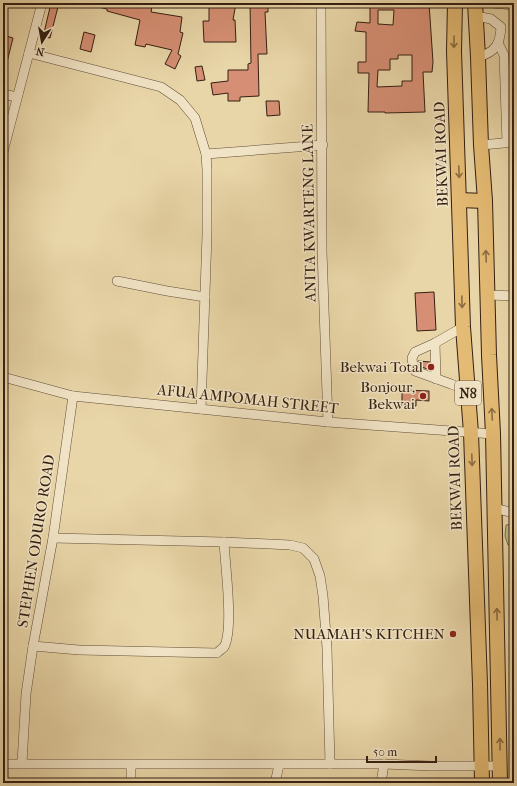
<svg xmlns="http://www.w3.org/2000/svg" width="517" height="786" viewBox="0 0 517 786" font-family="'IM FELL French Canon',serif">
<rect width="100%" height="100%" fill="#e9d6a8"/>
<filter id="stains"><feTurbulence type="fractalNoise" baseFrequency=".005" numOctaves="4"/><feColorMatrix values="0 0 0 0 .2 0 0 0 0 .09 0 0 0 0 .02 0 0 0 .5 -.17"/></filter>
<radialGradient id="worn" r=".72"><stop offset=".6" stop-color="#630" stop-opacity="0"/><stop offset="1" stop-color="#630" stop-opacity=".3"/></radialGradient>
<path fill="#bcbc83" stroke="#786e4a" d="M514 524V547L508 545 505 536 506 525Z"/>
<g fill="#d68f74" stroke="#341f11" fill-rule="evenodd">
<path d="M51 3H59L50 38 43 37Z"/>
<path d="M94 3H140L139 5 152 6 151 12 182 17 180 32 183 33 178 54 181 56 175 69 165 64 172 50 146 44 145 47 135 45 140 20 107 11V9L94 6Z"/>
<path d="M209 3H236L233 20H235L236 42H204L203 21H209Z"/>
<path d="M250 3H268V12H265L267 54H258L259 96 240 97V101H228V93L213 95 211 83 228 81V70H248V64L251 63Z"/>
<path d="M370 3H429L433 62 432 72H423L425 112 385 113V112H368L369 73H358V62H366V32L355 31 357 22 370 23ZM378 10H394L393 25 378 24ZM398 55H412V81H402V86L377 87 378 70H390V59H398Z"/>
<path d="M84 32 95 35 91 52 80 49Z"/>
<path d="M3 35 13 38 6 66H3Z"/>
<path d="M202 66 205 80 197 81 195 67Z"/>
<path d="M266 101H279L280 115 267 116Z"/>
<path d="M434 292 436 330 417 331 415 293Z"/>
<path d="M418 361 430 362V370L419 366Z"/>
<path d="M402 390 429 391V401L416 400V406L402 405Z"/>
</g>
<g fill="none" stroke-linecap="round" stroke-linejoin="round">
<g stroke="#614d37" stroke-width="10">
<g id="minor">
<path d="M321 3 322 251 328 422"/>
<path d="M492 3 514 5"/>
<path d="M476 16 491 19 501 27C500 44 496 52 478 57"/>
<path d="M498 43 504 55 507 142"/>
<path d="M29 53 161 87 180 100 195 118 206 154 207 170V235L201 409"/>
<path d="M3 94 17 97"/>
<path d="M481 145 514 142"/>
<path d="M3 152 42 3"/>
<path d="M206 154 323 145"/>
<path d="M117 281 167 291 205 297"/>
<path d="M487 295 514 296"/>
<path d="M463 327 435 343 415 352 412 358 413 367 415 371 451 384 468 391"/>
<path d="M435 343 436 379"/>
<path d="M3 377 73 396 328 422 493 434"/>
<path d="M494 508 514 513"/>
<path d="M53 538 224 542 290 545 303 548 314 559 320 576 323 596 327 648 330 764"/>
<path d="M33 646 79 650 217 653C219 651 222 649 224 647 234 630 225 563 224 542"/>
<path d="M22 763 26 694 33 646 53 538 73 396"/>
<path d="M3 764H384L431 766H500"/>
<path d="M131 765V783"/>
<path d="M275 783 279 765"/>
<path d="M381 783 384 764"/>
</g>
</g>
<g stroke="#341f11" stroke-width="16">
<g id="highway">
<path d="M455 3 454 51 463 327 471 433 480 684 482 783"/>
<path d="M475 3 478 57 481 145 485 201 489 355 493 434 500 783"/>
<path d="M459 200 485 201"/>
</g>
</g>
<use href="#minor" stroke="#f1e4c6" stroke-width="9"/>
<use href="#highway" stroke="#e4bb74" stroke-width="14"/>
</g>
<defs><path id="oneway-shaft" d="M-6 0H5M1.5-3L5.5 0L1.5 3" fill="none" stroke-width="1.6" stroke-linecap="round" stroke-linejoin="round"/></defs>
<g stroke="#8c6d42">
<use href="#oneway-shaft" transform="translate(454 42) rotate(91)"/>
<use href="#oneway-shaft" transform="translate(459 172) rotate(88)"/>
<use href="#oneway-shaft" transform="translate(486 256) rotate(-92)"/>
<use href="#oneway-shaft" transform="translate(462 302) rotate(88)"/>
<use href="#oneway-shaft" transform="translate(492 414) rotate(-93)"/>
<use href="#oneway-shaft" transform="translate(472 460) rotate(88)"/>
<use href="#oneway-shaft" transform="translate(497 614) rotate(-91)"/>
<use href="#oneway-shaft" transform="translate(500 744) rotate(-91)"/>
</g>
<g fill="#8f2418" stroke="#f1e4c6" stroke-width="1.5">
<circle cx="431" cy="367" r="4"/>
<circle cx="423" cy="396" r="4"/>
<circle cx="453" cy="634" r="4"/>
</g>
<g text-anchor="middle" stroke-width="3" stroke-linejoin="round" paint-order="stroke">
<rect fill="#f1e4c6" stroke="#6d5a47" stroke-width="1" x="455" y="381" width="26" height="24" rx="3"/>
<g font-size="14" font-weight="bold" fill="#341f11">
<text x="468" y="398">N8</text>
</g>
<g font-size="15" fill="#341f11" stroke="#f1e4c6">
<text transform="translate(441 154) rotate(-92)" y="5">BEKWAI ROAD</text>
<text transform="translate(309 213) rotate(-91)" y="5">ANITA KWARTENG LANE</text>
<text transform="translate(248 399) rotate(6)" y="5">AFUA AMPOMAH STREET</text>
<text transform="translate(455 478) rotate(-92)" y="5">BEKWAI ROAD</text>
<text transform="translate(36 541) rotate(-81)" y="5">STEPHEN ODURO ROAD</text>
</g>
<g font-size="15" fill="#341f11" stroke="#f1e4c6" text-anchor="end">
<text x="423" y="372">Bekwai Total</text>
<text x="415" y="392">Bonjour,<tspan x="415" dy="17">Bekwai</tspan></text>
<text x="445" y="639">NUAMAH'S KITCHEN</text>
</g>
</g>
<rect width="517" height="786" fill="none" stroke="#e9d6a8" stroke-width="16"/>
<rect x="4" y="4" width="509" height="778" fill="none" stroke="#341f11" stroke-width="2"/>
<rect x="8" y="8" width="501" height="770" fill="none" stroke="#341f11"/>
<g transform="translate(42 42) rotate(191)" stroke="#f1e4c6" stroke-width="3" paint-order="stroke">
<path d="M0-3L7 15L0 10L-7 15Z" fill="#341f11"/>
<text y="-6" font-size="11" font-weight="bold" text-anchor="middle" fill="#341f11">N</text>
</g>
<path d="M367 756v6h69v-6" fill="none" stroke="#341f11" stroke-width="2"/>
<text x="373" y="756" font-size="12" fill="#341f11" stroke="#f1e4c6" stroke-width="3" paint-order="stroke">50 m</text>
<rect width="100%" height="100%" filter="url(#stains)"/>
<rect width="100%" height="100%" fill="url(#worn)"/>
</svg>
